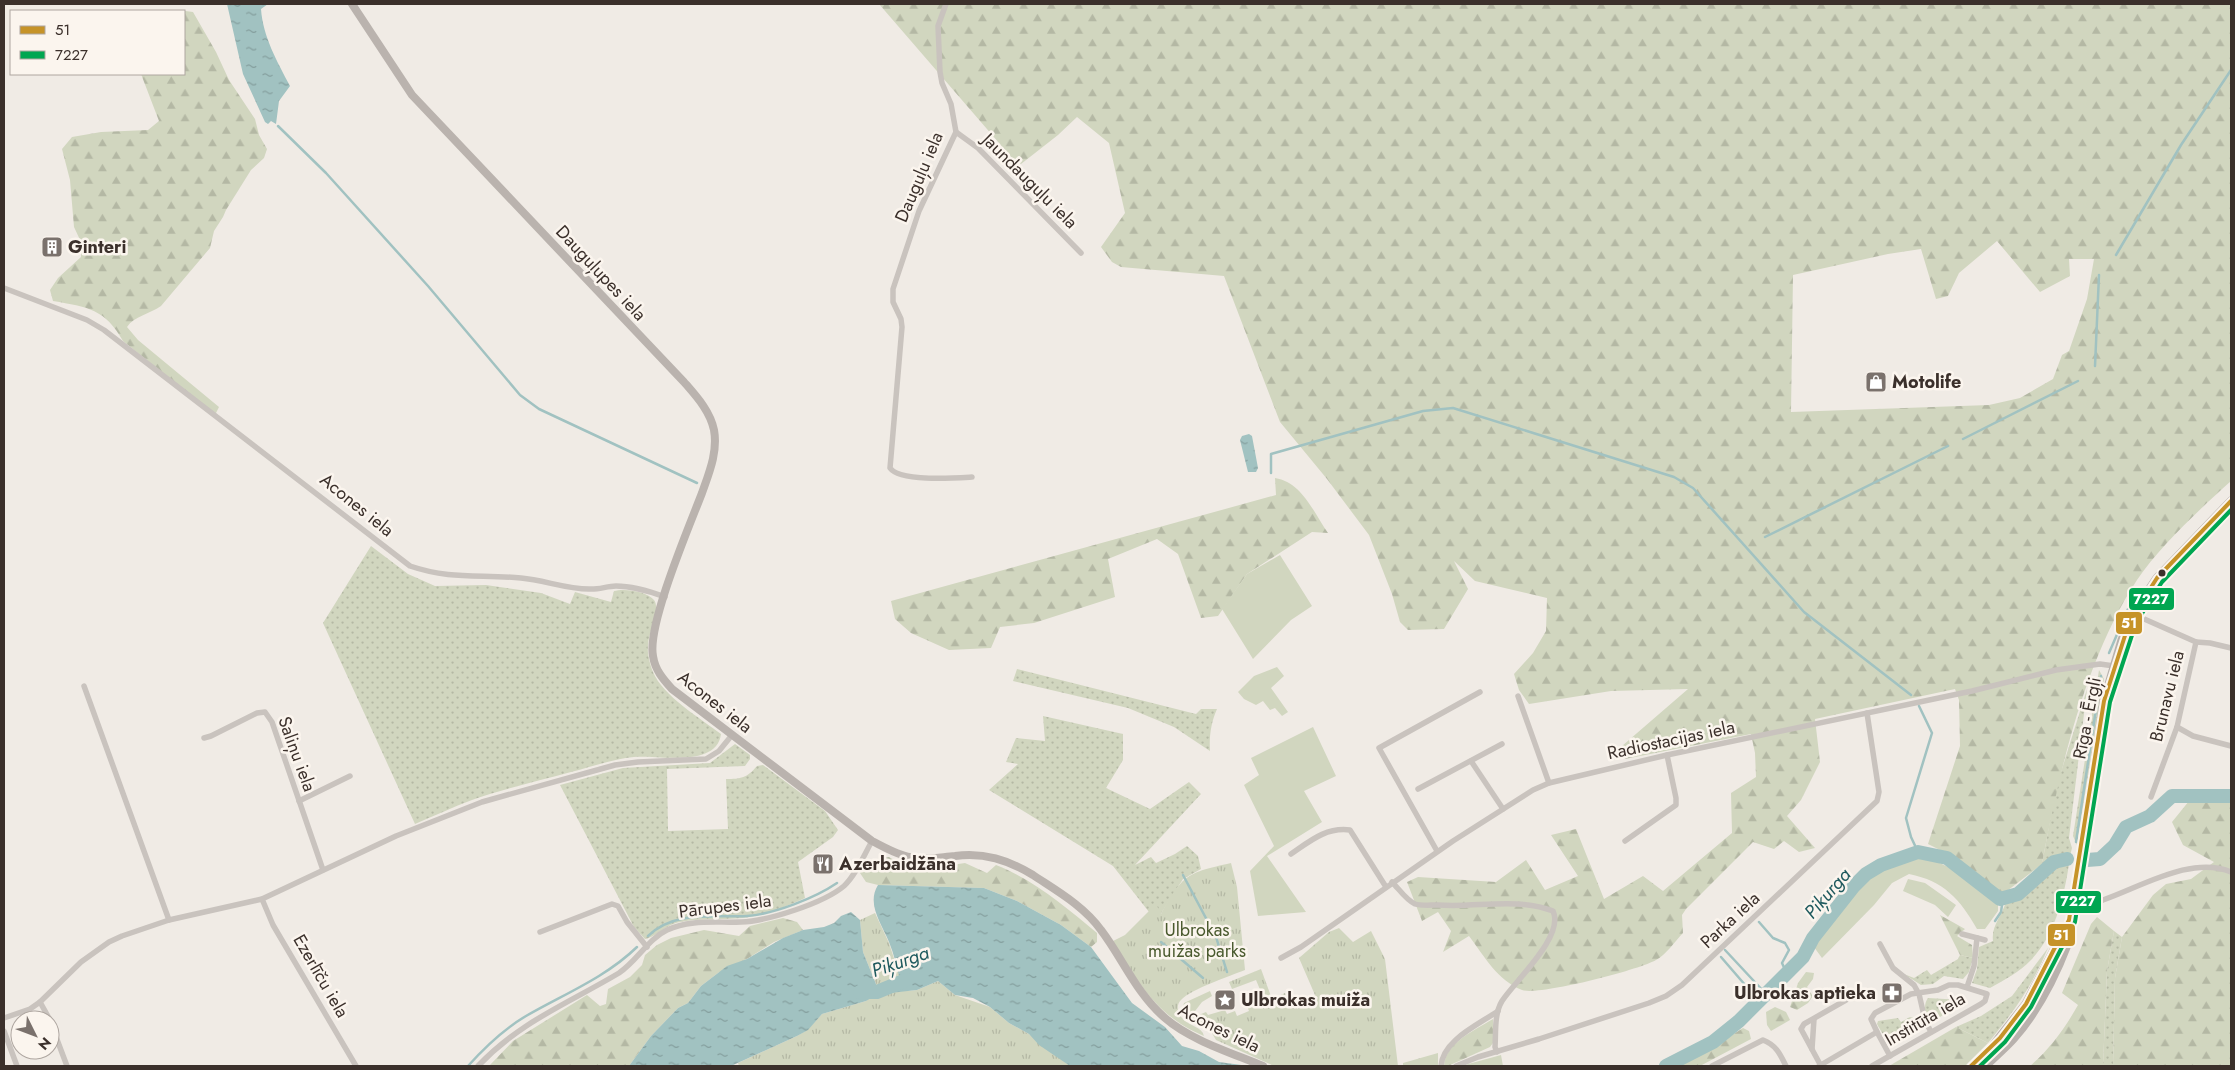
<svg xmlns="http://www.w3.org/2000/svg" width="2235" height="1070" viewBox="0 0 2235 1070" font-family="Jost,sans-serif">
<defs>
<pattern id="grass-dots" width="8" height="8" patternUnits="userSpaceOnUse" patternTransform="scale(1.25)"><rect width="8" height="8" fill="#d1d6bf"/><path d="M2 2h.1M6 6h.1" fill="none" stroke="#b4b8a4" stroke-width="1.8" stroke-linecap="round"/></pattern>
<pattern id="forest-firs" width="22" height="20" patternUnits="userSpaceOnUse" patternTransform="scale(1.25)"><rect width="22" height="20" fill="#d1d6bf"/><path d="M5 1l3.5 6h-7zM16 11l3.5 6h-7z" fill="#b4b8a4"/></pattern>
<pattern id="park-tufts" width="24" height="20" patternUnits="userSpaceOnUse" patternTransform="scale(1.25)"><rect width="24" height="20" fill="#d1d6bf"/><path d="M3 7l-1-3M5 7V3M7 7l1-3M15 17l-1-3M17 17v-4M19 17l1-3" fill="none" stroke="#b4b8a4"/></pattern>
<pattern id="water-ripples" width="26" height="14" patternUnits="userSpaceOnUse" patternTransform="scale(1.25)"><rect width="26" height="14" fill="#a1c2c1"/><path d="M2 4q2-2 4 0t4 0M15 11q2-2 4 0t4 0" fill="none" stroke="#849e9d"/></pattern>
</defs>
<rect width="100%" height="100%" fill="#f0ebe5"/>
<g fill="url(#grass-dots)">
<path d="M371 546 408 574 435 586 486 585 541 593 570 604 575 592 611 602 614 591C624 588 647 591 654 600 661 609 648 634 648 645 647 654 650 664 653 672 663 696 700 718 721 734 717 768 658 755 634 757 613 759 591 767 571 772 538 781 504 789 472 800 453 807 434 816 415 824L323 623Z"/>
<path d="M1017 669 1196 714 1201 709H1217C1211 722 1209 737 1210 751L1174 727 1128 708 1013 681Z"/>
<path d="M2099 670 2104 679 2077 845 2073 836Z"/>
<path d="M2087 689 2069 838 2072 848 2070 856 2065 855 2042 864 2056 788Z"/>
<path d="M1043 716 1123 734V760L1106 788 1150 809 1189 782 1201 794 1135 865 1151 857 1156 863 1175 854 1187 846 1198 856 1201 869 1183 879 1160 915 1149 912 1113 866 989 790 1018 764 1006 762 1016 738 1045 741Z"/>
<path d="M735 744 750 755V759L745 766 667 769 668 831 728 829 726 779C741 779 747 778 757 766L763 765 825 811 838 830 833 837 798 862 805 898C785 907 764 916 742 918 721 920 701 918 680 922 667 924 654 938 645 939L634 927 560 785 623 768 710 763Z"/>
<path d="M2061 863 2069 864C2064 897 2055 935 2031 960 2020 972 2004 980 1990 988L1972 983 1977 969 1979 947 1993 941C1991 925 2002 917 2006 901L2019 896Z"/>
<path d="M2114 931 2122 937 2115 978 2113 1066H2103L2107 971Z"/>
<path d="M2048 948C2031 988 2015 1010 1988 1043L1956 1027 1981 1016 2012 996Z"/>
<path d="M1960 955 1973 958 1969 972 1963 979 1944 976 1933 984 1921 985 1904 974 1914 978 1927 970 1931 975 1958 959Z"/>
<path d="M1928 998 1962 1000 1964 1002 1932 1022V1024C1926 1019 1922 1006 1928 998Z"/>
<path d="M1910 1017 1922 1020 1921 1029 1892 1045H1889L1877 1024 1878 1021 1898 1018 1901 1022Z"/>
</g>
<g fill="url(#forest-firs)" fill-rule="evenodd">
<path d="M879 4H2231V481C2200 509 2160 546 2137 580 2085 659 2059 772 2042 864L2003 894 1954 857 1928 844 1960 746 1959 700 1955 689 1815 719 1820 762 1801 800 1787 816 1815 848 1799 852 1784 841 1774 849 1753 842 1686 909 1682 915 1683 933C1675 941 1666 955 1656 960 1639 970 1538 996 1522 990 1497 980 1485 957 1469 936L1443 952 1451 931 1438 912 1422 921 1407 882 1418 877 1496 882 1526 860 1545 890 1578 876 1551 835 1576 829 1604 899 1643 876 1663 891 1732 833 1731 793 1756 777 1755 753 1751 734 1625 759 1622 746 1688 689 1611 691 1529 704 1519 690 1514 674 1533 653 1546 631 1547 598 1475 581 1454 561 1468 589 1444 629 1408 630 1400 622 1392 594 1369 535 1327 479 1280 422 1224 276 1121 267 1112 262 1101 247 1125 213 1109 143 1077 117 1058 135 1021 164 1012 158ZM1997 241 2040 292 2070 276 2069 259H2094L2087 299 2069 351 2062 355 2053 379 2020 398 1989 405 1791 412 1793 275 1888 254 1921 249 1936 299 1948 296 1959 273Z"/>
<path d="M178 10 193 12 216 52 229 80 255 119 259 135 267 149 264 158 251 170 226 210 223 217 214 231 210 248 161 306C150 314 134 316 127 327L138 340 219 407 215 415 123 341C105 309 88 307 53 301L50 290 58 278 81 257V242L74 227 70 180 62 149 72 137 101 132 148 130 159 121 141 74H184V11H175Z"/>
<path d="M1275 478C1302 482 1314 513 1328 533L1312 532 1247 574 1218 616 1201 618 1178 554 1157 539 1108 559 1115 597 1034 623 1000 627 991 648 949 650 911 633 895 619 891 601 1276 495Z"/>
<path d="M2189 801 2231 803V1066H2113L2115 978 2122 937 2153 895 2166 884 2191 879 2214 862 2183 845 2172 822Z"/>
<path d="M889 857 908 868 925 869 965 863 987 873 996 865C1034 880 1066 907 1097 933V942L1091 947 1061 925 1017 901 984 888 878 885 866 882 860 873 871 860Z"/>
<path d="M1940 915 1965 929 1957 936 1972 945 1973 958 1960 955Z"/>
<path d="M2097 917 2114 931 2107 971 2103 1066H2030C2050 1049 2065 1028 2078 1005L2062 993 2091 924Z"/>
<path d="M783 918 797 922 803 930 774 942 747 959 718 973 701 986 688 1003 678 1008 651 1036 629 1066H489L513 1041 587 995 600 1006 606 1004 608 989 630 977 642 965 645 955 657 945 671 938 704 930 739 936 750 926Z"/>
<path d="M1806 972 1814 973 1813 979 1807 987 1813 996 1808 1003 1797 1010 1790 1007 1798 983Z"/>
<path d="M1775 1007 1786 1012 1790 1020 1771 1031 1767 1025 1766 1012Z"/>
<path d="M1493 1019V1043L1490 1047 1448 1066H1444C1445 1043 1475 1030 1493 1019Z"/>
<path d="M1956 1027 1988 1043 1965 1066H1889Z"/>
<path d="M1743 1028 1749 1031 1751 1039 1700 1066H1672L1715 1046Z"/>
</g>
<g fill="url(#park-tufts)">
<path d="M1231 863 1237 887 1245 970C1230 976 1191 989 1181 1000 1175 1006 1178 1015 1184 1020 1190 1026 1202 1027 1204 1036 1156 1016 1139 983 1113 941L1125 935 1156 904 1161 914C1183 874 1187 873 1231 863Z"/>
<path d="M875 913 889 943 901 980 908 991 917 990 938 981 955 995 990 1007 1009 1023 1029 1034 1070 1066H739L738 1063 797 1036 807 1030 822 1014 866 1001 878 989 863 952 860 920Z"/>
<path d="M1339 928 1353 942 1371 931 1385 959 1398 1066H1274L1216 1040 1209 1028 1188 1020 1184 1016 1182 1010 1184 1003 1210 991 1212 996 1202 1002 1189 1019 1206 1012 1208 1015 1225 1010 1227 1014 1235 1011 1237 1016 1249 1011 1247 1006 1252 1004 1251 997 1261 992 1256 980 1232 989 1229 982 1261 969 1272 999 1285 993 1291 1006 1315 995 1299 958 1329 932Z"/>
<path d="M1438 1053V1066H1403V1063Z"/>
<path d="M1501 1055 1503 1066H1461Z"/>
</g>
<g fill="#d1d6bf">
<path d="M1280 555 1312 606 1291 620 1253 659 1222 609 1247 574Z"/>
<path d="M1277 667 1284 676 1271 688 1288 712 1282 716 1275 708 1270 710 1263 701 1256 705 1244 699 1238 692 1254 676Z"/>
<path d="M1313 727 1336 776 1304 791 1322 822 1267 856 1306 912 1258 916 1250 871 1274 846 1244 785 1259 775 1251 758Z"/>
<path d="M1917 857C1950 861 1973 884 1998 904V911L1985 929H1977C1960 899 1944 881 1909 874L1892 883 1874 905 1822 958 1811 943C1836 907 1871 864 1917 857Z"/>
<path d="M1908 879 1925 883 1956 905 1948 917 1935 905 1903 891Z"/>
</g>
<g fill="url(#water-ripples)">
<path d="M227 4H268L261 9C263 37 277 61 290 86L279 101 276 124 271 121 268 124 265 122 243 74Z"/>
<path d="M1249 434 1252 436 1258 468 1256 472H1248L1240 440 1242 436Z"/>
<path d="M878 885 984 888 1017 901 1061 925 1091 947 1132 1003 1165 1027 1182 1046 1199 1051 1219 1062 1249 1066H1070L1039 1045 1029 1034 1009 1023 990 1007 973 998 955 995 938 981 917 990 890 993 888 985 900 980C897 968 894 954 889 942 882 924 866 904 878 885Z"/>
<path d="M851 912 860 920 863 952 878 989V994L866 1001 822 1014 808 1030 797 1036 731 1066H629L651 1036 678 1008 688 1003 701 986 718 973 727 966 747 959 783 938 803 930 824 927 834 923 841 916Z"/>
</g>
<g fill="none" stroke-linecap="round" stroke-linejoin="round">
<g stroke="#a1c2c1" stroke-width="2.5">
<path d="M278 126 326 173 428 286 520 395 539 409 697 483"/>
<path d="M2116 255 2181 145 2231 70"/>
<path d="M2095 366 2099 275"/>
<path d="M1963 439 2078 381"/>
<path d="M1271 473V454L1423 411 1453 408 1674 477 1693 488 1804 612 1911 695"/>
<path d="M1765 537 1948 446"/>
<path d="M2109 653 2128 609"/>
<path d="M2076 842 2101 676"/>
<path d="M1918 852 1911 837 1906 818 1932 733 1919 706"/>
<path d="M1183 875 1216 937 1227 972"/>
<path d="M1995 921 2001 912 2003 898"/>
<path d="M1759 922 1773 938 1785 943 1789 950 1782 963 1787 974"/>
<path d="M648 936C675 910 713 918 747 916 774 914 815 898 837 883"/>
<path d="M1161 942 1203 978"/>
<path d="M1725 950 1766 994"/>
<path d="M1721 957 1759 1001"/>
<path d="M468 1066C485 1047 504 1029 526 1016 564 994 605 978 637 947"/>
</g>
<g stroke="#a1c2c1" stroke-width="14">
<path d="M2087 860 2100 859 2115 845 2126 827 2150 816 2172 796H2231"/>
<path d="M860 992H877L906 980"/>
<path d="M1666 1066 1713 1042 1739 1021 1803 957 1813 938 1854 886 1866 874 1881 865 1918 852 1947 858 2000 899 2018 894 2054 862 2067 859"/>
</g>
<g stroke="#c9c3be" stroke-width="5.5">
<path d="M946 4 938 26 940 72 942 83 951 104 956 132 919 211 893 289V302L901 319 902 327 890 468C900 482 955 478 972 477"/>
<path d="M956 132 978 148 1081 253"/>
<path d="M4 288 87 320 104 330 410 566C451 580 480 574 521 578 544 580 566 589 589 589 598 590 607 586 616 586 633 586 649 591 665 597"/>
<path d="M2133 614 2196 642 2177 727 2151 797"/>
<path d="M2196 642 2210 643 2231 648"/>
<path d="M84 686 169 920"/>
<path d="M1518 696 1549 783"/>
<path d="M2177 727 2193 736 2231 746"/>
<path d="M204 738 211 736 257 713 265 712 272 722 323 870"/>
<path d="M1471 761 1503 809"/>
<path d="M1418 789 1502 744"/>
<path d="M299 801 350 776"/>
<path d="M1625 841 1676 805V798L1667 755"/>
<path d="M1437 851 1379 748 1480 692"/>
<path d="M1291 854C1310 841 1326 827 1350 830L1386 887"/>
<path d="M1392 882C1399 889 1406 900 1415 904 1421 906 1431 905 1438 905 1477 908 1515 897 1553 911 1565 936 1515 981 1502 1001 1494 1014 1496 1033 1495 1047L1497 1052"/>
<path d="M262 899 273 925 356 1066"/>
<path d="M2073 902C2083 902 2093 903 2103 900 2141 887 2192 855 2231 872"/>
<path d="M540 932 612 904 618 906 627 922 647 947"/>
<path d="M1962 934 1985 940"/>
<path d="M1880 944 1893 968 1914 985 1919 994 1925 1020 1931 1032"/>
<path d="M1281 958 1301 947 1453 841 1533 790 1549 783 1667 755 1972 691 2056 670 2100 664 2114 666"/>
<path d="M1967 987 1974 966 1977 938"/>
<path d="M40 1002 50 1020"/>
<path d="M4 1018 30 1009 40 1002 81 962 109 942 122 936 169 920 262 899 396 836 482 802 615 765 638 762 706 759 719 751 732 735"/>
<path d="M50 1021 67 1066"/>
<path d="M4 1031 17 1066"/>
<path d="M1812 1049 1814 1019"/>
<path d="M478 1066C521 1021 567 1004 619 973 637 961 648 939 667 930 690 919 716 923 741 922 768 921 824 903 844 886 856 875 864 855 872 841"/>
<path d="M1441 1066C1443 1040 1478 1025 1498 1011"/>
<path d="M1456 1066 1478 1057 1539 1039 1649 1003 1666 996 1682 985 1877 801 1879 792 1867 713"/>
<path d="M1712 1066 1763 1040C1776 1045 1780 1054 1786 1066"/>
<path d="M1819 1066 1877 1032 1890 1056"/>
<path d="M1821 1066 1801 1029 1804 1024 1846 1000"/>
<path d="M1872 1066 1981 1004 1985 1001 1987 994 1958 985H1949L1938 990 1911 994 1875 1013 1871 1019 1877 1032"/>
</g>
<path stroke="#bab3ae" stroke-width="8" d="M352 4 412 95 684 382C697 397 710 411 714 430 718 452 709 473 702 493 689 527 647 625 653 656 655 670 663 679 672 689L872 841C886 848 901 857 917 858 930 860 942 857 955 856 984 852 1008 860 1033 875 1057 891 1084 906 1101 930 1123 959 1136 993 1165 1018 1190 1040 1232 1053 1263 1066"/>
<g stroke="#b8b1ad" stroke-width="9">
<path d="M1977 1066 2026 1004 2067 925"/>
<path d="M1985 1066C1994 1057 2004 1049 2013 1039 2037 1012 2054 979 2067 945L2104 701 2122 640 2133 614 2157 578 2231 501"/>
</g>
<g stroke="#fbf5ee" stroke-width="8">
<path id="bus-1" d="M1971 1066 2000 1038 2026 1004 2069 920 2104 701 2130 620 2157 578 2231 501"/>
</g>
<g stroke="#fbf5ee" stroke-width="8">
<path id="bus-2" d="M1980 1066 2005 1042 2031 1007 2075 922 2110 702 2136 623 2162 582 2231 510"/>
</g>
<use href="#bus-1" stroke="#c69328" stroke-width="4"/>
<use href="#bus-2" stroke="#00a651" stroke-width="4"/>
</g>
<defs>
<g id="building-square" transform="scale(1.125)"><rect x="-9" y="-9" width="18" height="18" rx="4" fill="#7a716c" stroke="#fbf5ee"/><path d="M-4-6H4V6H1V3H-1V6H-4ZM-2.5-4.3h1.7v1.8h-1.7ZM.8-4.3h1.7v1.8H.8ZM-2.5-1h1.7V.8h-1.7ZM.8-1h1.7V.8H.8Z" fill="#fff"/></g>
<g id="shop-square" transform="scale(1.125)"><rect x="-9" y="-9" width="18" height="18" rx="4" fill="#7a716c" stroke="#fbf5ee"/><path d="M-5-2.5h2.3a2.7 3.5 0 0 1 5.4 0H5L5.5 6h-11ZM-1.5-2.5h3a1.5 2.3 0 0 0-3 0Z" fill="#fff"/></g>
<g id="restaurant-square" transform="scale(1.125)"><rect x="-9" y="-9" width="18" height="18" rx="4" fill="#7a716c" stroke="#fbf5ee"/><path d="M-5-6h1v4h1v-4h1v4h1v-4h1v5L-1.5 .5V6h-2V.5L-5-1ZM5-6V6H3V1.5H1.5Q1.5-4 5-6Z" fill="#fff"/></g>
<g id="pharmacy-square" transform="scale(1.125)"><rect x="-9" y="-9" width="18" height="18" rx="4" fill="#7a716c" stroke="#fbf5ee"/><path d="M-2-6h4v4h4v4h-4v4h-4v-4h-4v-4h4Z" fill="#fff"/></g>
<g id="sight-square" transform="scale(1.125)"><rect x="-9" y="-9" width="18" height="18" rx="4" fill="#7a716c" stroke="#fbf5ee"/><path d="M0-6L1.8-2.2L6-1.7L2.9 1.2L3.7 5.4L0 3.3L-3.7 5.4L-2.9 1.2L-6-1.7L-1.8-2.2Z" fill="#fff"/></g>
</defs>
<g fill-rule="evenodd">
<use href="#building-square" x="52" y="247"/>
<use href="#shop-square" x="1876" y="382"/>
<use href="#restaurant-square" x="823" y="864"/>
<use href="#pharmacy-square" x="1892" y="993"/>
<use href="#sight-square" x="1225" y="1000"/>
</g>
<circle fill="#3b302b" stroke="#fbf5ee" stroke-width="2" cx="2162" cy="573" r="4.5"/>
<g text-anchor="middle" stroke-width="5" stroke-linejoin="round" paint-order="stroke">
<g font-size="18" fill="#3b302b" stroke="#fbf5ee">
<text transform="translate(919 177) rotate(-67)" y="6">Dauguļu iela</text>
<text transform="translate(1030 181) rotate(45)" y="6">Jaundauguļu iela</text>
<text transform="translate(601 273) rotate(47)" y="6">Dauguļupes iela</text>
<text transform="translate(357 505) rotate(39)" y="6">Acones iela</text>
<text transform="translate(2167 696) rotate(-76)" y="6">Brunavu iela</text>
<text transform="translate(715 702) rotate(38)" y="6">Acones iela</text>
<text transform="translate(2087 718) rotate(-79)" y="6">Rīga - Ērgļi</text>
<text transform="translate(1671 740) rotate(-12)" y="6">Radiostacijas iela</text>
<text transform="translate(297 754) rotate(70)" y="6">Saliņu iela</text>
<text transform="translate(725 906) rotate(-7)" y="6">Pārupes iela</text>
<text transform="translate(1730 920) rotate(-43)" y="6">Parka iela</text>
<text transform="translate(321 976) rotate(60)" y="6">Ezerlīču iela</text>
<text transform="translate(1925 1019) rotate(-30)" y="6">Institūta iela</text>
<text transform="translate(1219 1028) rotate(26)" y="6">Acones iela</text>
</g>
<g font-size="18" font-weight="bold" fill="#3b302b" stroke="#fbf5ee" text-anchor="start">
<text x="68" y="253">Ginteri</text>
<text x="1892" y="388">Motolife</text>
<text x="839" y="870">Azerbaidžāna</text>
<text x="1876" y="999" text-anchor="end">Ulbrokas aptieka</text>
<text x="1241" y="1006">Ulbrokas muiža</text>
</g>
<g font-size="18" fill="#4a5a2e" stroke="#fbf5ee">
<text x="1197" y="936">Ulbrokas<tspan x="1197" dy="21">muižas parks</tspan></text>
</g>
<g font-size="19" font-style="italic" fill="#1f5a5e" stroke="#fbf5ee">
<text transform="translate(1827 893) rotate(-49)" y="7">Piķurga</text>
<text transform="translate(900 961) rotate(-19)" y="7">Piķurga</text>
</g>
</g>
<g stroke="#fbf5ee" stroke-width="2">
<rect x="2128" y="587" width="47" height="24" rx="5" fill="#00a651"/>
<rect x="2115" y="611" width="28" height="24" rx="5" fill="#c69328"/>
<rect x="2055" y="890" width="47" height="24" rx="5" fill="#00a651"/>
<rect x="2047" y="923" width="29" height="24" rx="5" fill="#c69328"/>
</g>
<g font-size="14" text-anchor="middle" font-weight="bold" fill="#fff">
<text x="2151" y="604">7227</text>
<text x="2129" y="628">51</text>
<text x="2078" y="906">7227</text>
<text x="2061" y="940">51</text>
</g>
<rect width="2235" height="1070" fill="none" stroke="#3b302b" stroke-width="10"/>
<rect x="10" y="10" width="175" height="65" fill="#fbf5ee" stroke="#aea6a0"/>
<rect x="20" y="26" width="25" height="8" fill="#c69328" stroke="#aea6a0"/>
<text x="55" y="35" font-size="15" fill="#3b302b">51</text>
<rect x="20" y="51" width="25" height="8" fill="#00a651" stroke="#aea6a0"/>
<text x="55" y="60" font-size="15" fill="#3b302b">7227</text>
<g transform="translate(35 1035) rotate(132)"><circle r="24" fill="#fbf5ee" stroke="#aea6a0"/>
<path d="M0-4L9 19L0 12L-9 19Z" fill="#7a716c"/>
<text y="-8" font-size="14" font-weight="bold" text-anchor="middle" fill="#3b302b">N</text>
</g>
</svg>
